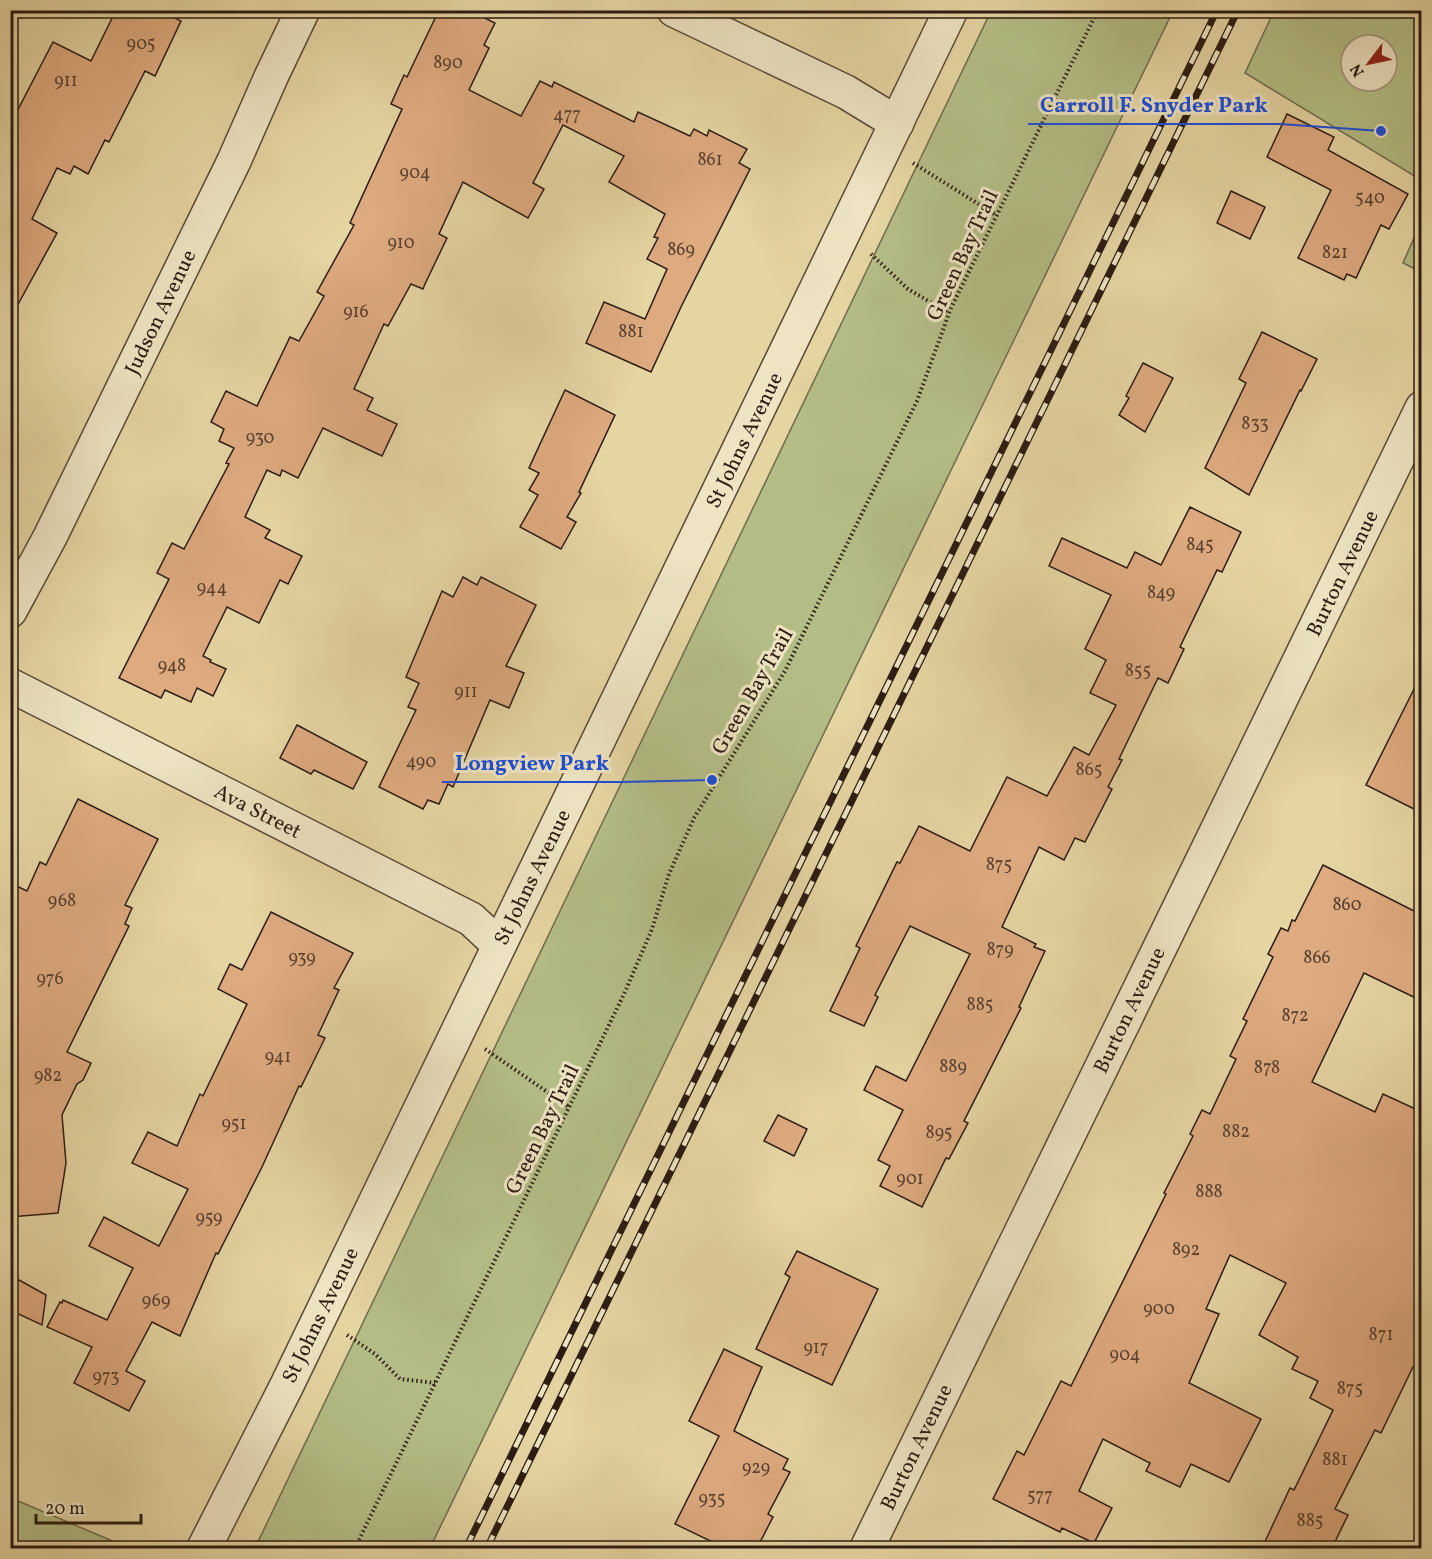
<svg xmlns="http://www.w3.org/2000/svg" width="1432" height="1559" viewBox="0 0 1432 1559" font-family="Vollkorn,serif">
<rect width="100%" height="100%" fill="#e5d5a3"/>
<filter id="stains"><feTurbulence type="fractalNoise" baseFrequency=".00333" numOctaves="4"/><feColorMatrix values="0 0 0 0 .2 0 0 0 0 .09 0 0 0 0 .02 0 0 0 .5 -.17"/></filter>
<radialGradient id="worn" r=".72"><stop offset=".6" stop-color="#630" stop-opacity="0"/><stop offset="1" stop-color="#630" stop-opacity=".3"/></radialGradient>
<g fill="#b4bd86" stroke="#706c4c" stroke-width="1.5" fill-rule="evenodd">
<path d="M991 11H1173L430 1548H255Z"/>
<path d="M1274 11H1421V180L1245 73ZM1351 45H1387V81H1351Z"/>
<path d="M1421 222V272L1403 263Z"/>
<path d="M11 1498 129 1548H11Z"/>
</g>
<g fill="#deaa80" stroke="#2c1c12" stroke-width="1.5">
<path d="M116 10H159L181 21 155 76 145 71 109 142 105 140 88 174 74 166 70 174 57 168 32 219 57 233 10 319V125L53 42 91 61Z"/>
<path d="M439 10H469L495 23 484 45 489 48 469 90 521 116 540 81 552 87 554 82 634 122 638 112 690 136 694 129 707 136 709 130 747 149 739 163 750 169 681 307 651 372 586 343 604 302 645 319 667 269 647 259 658 238 654 237 665 214 609 182 624 156 563 125 533 183 544 189 528 218 463 182 439 234 447 238 425 284 423 289 411 284 388 326 384 324 354 389 373 398 367 410 397 424 382 456 323 428 298 478 282 470 280 476 267 470 245 517 270 530 265 538 302 556 288 584 280 580 259 623 227 607 203 656 211 660 210 662 226 669 213 696 197 688 191 702 165 690 161 698 119 678 169 579 157 573 172 543 184 549 229 464 226 463 234 448 219 441 224 429 211 422 226 391 257 406 290 337 299 341 324 296 317 292 354 225 350 223 402 109 391 104 404 75 407 77Z"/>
<path d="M1287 114 1334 137 1328 150 1408 194 1389 229 1381 225 1356 278 1347 274 1344 280 1298 258 1331 190 1267 157Z"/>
<path d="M1231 191 1265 207 1250 239 1217 223Z"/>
<path d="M1262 332 1317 359 1301 391 1300 390 1249 495 1205 468 1246 383 1239 379Z"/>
<path d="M1143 363 1173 378 1145 432 1119 415 1129 398 1126 396Z"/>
<path d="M565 390 615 415 579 492 581 493 567 517 576 522 561 549 520 527 538 495 529 490 539 473 529 468Z"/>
<path d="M1190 507 1241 532 1222 572 1217 570 1180 647 1184 649 1168 683 1158 678 1119 759 1122 760 1108 787 1112 789 1085 842 1075 838 1064 860 1039 847 1002 927 1036 944 1034 947 1045 951 1019 1007 1021 1008 964 1121 968 1123 949 1159 946 1158 922 1207 880 1186 890 1166 878 1160 903 1110 864 1090 876 1066 906 1081 970 954 910 926 875 995 878 997 864 1026 830 1011 860 948 856 946 897 862 900 863 919 826 970 851 1007 777 1047 796 1074 747 1089 755 1116 705 1090 693 1106 660 1085 649 1111 595 1049 566 1062 538 1127 568 1135 552 1161 565Z"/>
<path d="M463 577 477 585 481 577 536 605 506 666 524 673 509 708 490 700 453 787 448 784 439 804 428 800 423 809 379 787 416 710 408 707 419 683 406 677 442 591 453 597Z"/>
<path d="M1422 673V813L1366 785Z"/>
<path d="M297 725 367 762 353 789 314 770 311 774 280 758Z"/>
<path d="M78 799 158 839 125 905 132 908 125 924 129 926 67 1052 91 1063 83 1080 77 1084 62 1115 66 1163 58 1213 10 1217V883L27 891 40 862 46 865Z"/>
<path d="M1323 865 1422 915V1001L1364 973 1312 1082 1375 1112 1383 1094 1422 1112V1371L1413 1367 1381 1433 1375 1430 1335 1509 1348 1515 1332 1548H1262L1290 1488 1294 1490 1333 1410 1310 1398 1318 1381 1292 1369 1298 1357 1259 1335 1286 1283 1230 1255 1206 1309 1219 1314 1189 1383 1261 1419 1229 1482 1191 1464 1180 1487 1146 1471 1150 1463 1103 1439 1079 1491 1112 1508 1094 1543 1062 1528 1060 1532 993 1499 1017 1451 1024 1455 1061 1381 1071 1386 1166 1194 1164 1193 1193 1136 1190 1134 1202 1110 1210 1114 1236 1059 1230 1056 1247 1021 1243 1019 1273 957 1268 954 1281 928 1288 931 1292 920 1295 921Z"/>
<path d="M271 912 353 953 334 988 339 990 318 1035 325 1038 301 1087 299 1086 262 1167 218 1254 216 1253 180 1336 152 1322 126 1371 145 1381 129 1411 74 1383 92 1347 47 1327 60 1302 62 1303 63 1300 107 1320 133 1268 89 1246 104 1217 159 1246 188 1189 132 1163 148 1132 177 1146 200 1094 203 1096 247 1004 218 989 230 964 242 970Z"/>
<path d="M778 1115 807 1129 794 1156 764 1141Z"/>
<path d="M797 1251 878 1289 832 1385 756 1349 790 1277 785 1274Z"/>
<path d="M10 1275 46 1295 42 1325 10 1310Z"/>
<path d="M724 1349 762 1367 734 1431 788 1459 783 1469 790 1472 768 1514 773 1517 757 1548H725L675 1524 719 1436 689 1421Z"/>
</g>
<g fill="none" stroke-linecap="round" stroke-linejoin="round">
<g stroke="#5a4a36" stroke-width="36">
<g id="minor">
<path d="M674 10 846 92 897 123"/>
<path d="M10 611 50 537 234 161 271 77 303 10"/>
<path d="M10 685 471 919 499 945"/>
<path d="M204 1548 287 1385 951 10"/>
<path d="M867 1548 1207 851 1422 408"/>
</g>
</g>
<g stroke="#2c1c12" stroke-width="4" stroke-dasharray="1.5 3" stroke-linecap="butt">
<path d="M913 163 996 215"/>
<path d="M871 254 908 289 949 313"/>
<path d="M485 1049 569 1107"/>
<path d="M347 1335 375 1354 400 1379 435 1383"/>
<path d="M355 1548 625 992 652 929 669 874 694 818 785 671 917 401 951 308 1098 10"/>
</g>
<use href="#minor" stroke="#eee4c3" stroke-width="33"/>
<g stroke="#2c1c12" stroke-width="7">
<g id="rail">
<path d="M466 1548 1217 10"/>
<path d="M487 1548 1238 10"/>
</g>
</g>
<use href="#rail" stroke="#eee4c3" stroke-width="4.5" stroke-dasharray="14" stroke-linecap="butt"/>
</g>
<g text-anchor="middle" stroke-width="6" stroke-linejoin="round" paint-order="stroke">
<g font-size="18" fill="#58402e">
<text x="141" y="49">905</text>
<text x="448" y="68">890</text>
<text x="66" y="86">911</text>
<text x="567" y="120">477</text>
<text x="710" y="165">861</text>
<text x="415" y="178">904</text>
<text x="1370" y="203">540</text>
<text x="401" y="248">910</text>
<text x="681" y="255">869</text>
<text x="1335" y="258">821</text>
<text x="356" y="317">916</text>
<text x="631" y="337">881</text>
<text x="1255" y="429">833</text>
<text x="260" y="443">930</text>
<text x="1200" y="550">845</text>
<text x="212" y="593">944</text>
<text x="1161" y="598">849</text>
<text x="172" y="671">948</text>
<text x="1138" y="676">855</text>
<text x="466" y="697">911</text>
<text x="421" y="767">490</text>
<text x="1089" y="775">865</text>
<text x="999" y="870">875</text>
<text x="62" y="906">968</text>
<text x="1347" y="910">860</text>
<text x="1000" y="955">879</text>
<text x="302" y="963">939</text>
<text x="1317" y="963">866</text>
<text x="50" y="984">976</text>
<text x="980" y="1010">885</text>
<text x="1295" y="1021">872</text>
<text x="278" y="1062">941</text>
<text x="953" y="1072">889</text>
<text x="1267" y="1073">878</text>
<text x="48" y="1081">982</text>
<text x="234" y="1129">951</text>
<text x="1236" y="1137">882</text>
<text x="939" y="1138">895</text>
<text x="910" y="1184">901</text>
<text x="1209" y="1197">888</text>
<text x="209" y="1223">959</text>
<text x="1186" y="1255">892</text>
<text x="156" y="1306">969</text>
<text x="1159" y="1314">900</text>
<text x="1381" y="1340">871</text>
<text x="816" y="1353">917</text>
<text x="1125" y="1360">904</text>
<text x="106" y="1382">973</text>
<text x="1350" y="1394">875</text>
<text x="1335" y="1465">881</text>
<text x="756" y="1473">929</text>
<text x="1040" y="1501">577</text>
<text x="712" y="1504">935</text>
<text x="1310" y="1526">885</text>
</g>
<g font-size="21" fill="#2c1c12" stroke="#eee4c3">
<text transform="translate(962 255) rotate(-65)" y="7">Green Bay Trail</text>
<text transform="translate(160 312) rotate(-64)" y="7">Judson Avenue</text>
<text transform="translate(744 440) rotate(-64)" y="7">St Johns Avenue</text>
<text transform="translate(1342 573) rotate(-64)" y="7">Burton Avenue</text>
<text transform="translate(752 691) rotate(-60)" y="7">Green Bay Trail</text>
<text transform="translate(258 811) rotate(27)" y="7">Ava Street</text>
<text transform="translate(532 877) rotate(-64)" y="7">St Johns Avenue</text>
<text transform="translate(1129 1010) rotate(-64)" y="7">Burton Avenue</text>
<text transform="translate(542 1129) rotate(-64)" y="7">Green Bay Trail</text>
<text transform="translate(320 1315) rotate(-64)" y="7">St Johns Avenue</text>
<text transform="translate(916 1447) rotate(-64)" y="7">Burton Avenue</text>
</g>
</g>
<path fill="none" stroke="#1d4ed8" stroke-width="2" d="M1381 131L1280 124H1028M712 780L621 782H442"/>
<g fill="#1d4ed8" stroke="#eee4c3" stroke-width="2">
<circle cx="1381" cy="131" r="6"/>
<circle cx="712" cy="780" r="6"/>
</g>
<g font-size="22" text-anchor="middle" font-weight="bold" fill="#1d4ed8" stroke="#eee4c3" stroke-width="6" stroke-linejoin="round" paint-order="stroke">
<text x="1154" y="112">Carroll F. Snyder Park</text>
<text x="532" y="770">Longview Park</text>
</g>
<rect width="1432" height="1559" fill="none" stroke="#e5d5a3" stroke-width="36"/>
<rect x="12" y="12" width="1408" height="1535" fill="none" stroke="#2c1c12" stroke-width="3"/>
<rect x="18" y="18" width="1396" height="1523" fill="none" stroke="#2c1c12" stroke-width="1.5"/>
<g transform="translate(1369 63) rotate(238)"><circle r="28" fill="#eee4c3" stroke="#a0947c" stroke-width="1.5"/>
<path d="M0-4.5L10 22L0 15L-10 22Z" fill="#8f2418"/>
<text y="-9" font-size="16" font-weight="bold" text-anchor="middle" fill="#2c1c12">N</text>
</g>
<path d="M36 1514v9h105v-9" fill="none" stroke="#2c1c12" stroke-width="3"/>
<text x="45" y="1514" font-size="18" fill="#2c1c12" stroke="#eee4c3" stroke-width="4.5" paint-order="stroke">20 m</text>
<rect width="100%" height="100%" filter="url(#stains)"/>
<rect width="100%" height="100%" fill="url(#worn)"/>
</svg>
